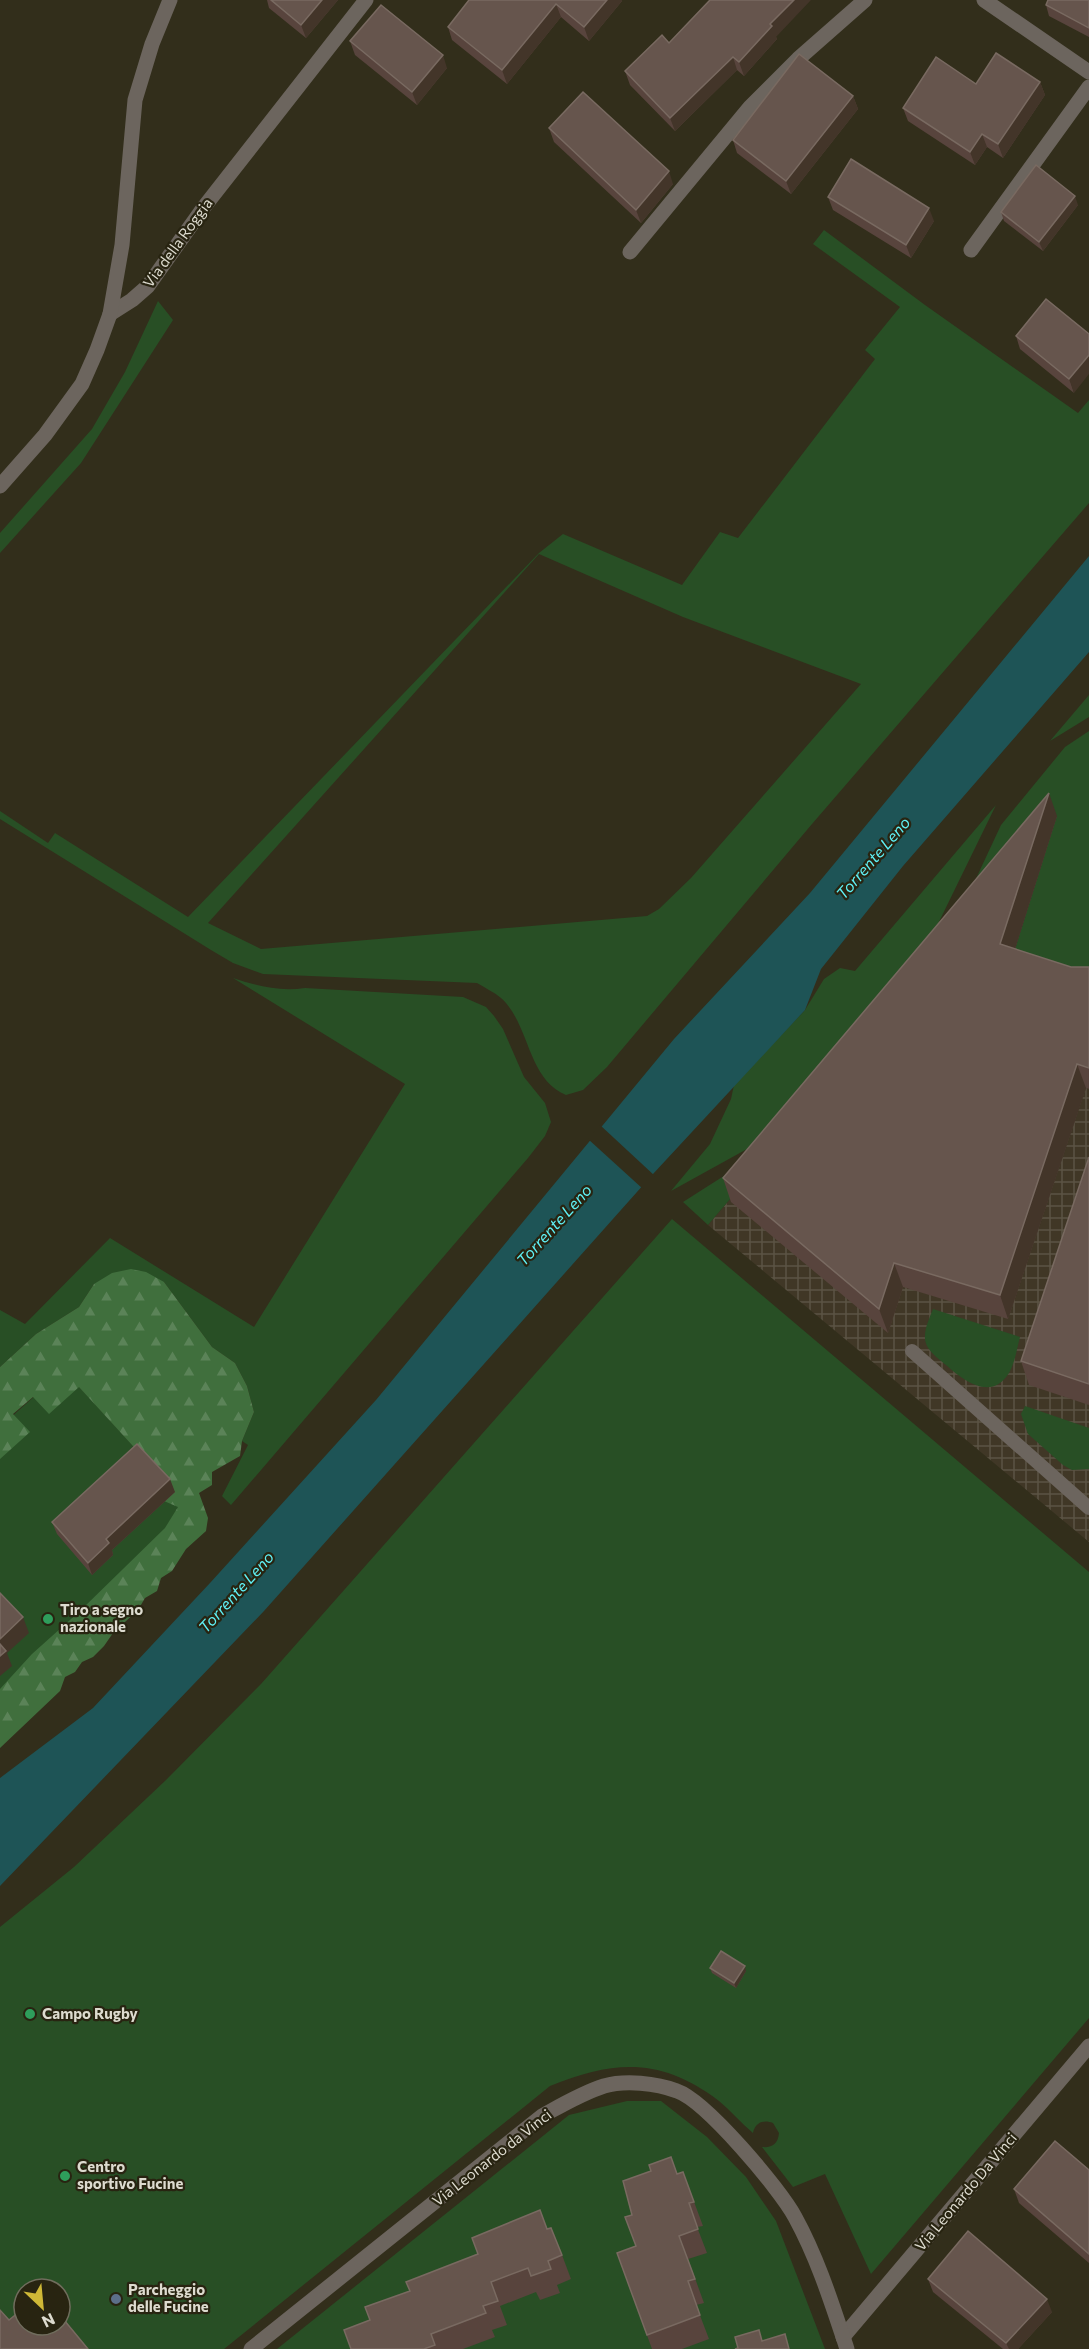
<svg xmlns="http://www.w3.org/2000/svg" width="1089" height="2349" viewBox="0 0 1089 2349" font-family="Commissioner,sans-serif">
<defs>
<pattern id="industrial-grid" width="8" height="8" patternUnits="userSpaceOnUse" patternTransform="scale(1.5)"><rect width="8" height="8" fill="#403726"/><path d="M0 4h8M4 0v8" fill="none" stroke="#5b5344"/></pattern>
<pattern id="forest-firs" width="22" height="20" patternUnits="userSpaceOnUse" patternTransform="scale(1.5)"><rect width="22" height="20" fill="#406f3d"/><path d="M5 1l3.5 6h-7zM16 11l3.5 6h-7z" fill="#5b8358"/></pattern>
</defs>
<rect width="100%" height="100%" fill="#322e1b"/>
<path fill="url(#industrial-grid)" d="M1089 778 732 1202 888 1332 985 1033 921 1292 1008 1318 1086 1088 1089 1089V1542L708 1225Z"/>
<g fill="#284f25" fill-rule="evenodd">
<path d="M824 230 925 305 1078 413 1089 400V503L812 824 607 1067 583 1090 566 1095C527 1079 530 1024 501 998 494 992 485 988 477 983L263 974 233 963 211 950 0 819V811L48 843 55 833 188 917 539 553 563 534 682 585 720 532 738 538 875 359 865 350 900 307 813 244ZM539 554 683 617 861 684 691 878 659 909 647 916 261 949 208 923Z"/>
<path d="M158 301 173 320 81 463 0 553V533L92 429 125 372Z"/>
<path d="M1089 695V717L1050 741Z"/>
<path d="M1089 731V991L1009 968 1057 815 708 1225 683 1202 752 1158 959 915 1001 825 1065 747Z"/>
<path d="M996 805 934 932 763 1134 747 1149 671 1191 710 1144 731 1099 734 1085 805 1010 824 979 840 968 855 971Z"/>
<path d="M233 978C257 986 280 992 305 988L463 997 486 1007 494 1016 503 1029 524 1077 545 1103 551 1122 545 1136 528 1158 231 1505 222 1496 248 1445 242 1441 254 1412 247 1386 235 1363 212 1347 164 1282 94 1284 79 1307 36 1334 0 1367V1310L25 1324 110 1238 254 1327 405 1084Z"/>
<path d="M672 1219 1089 1572V2018L871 2274 825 2174 793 2187 762 2147C772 2148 778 2144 779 2133L773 2123C763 2119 755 2123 753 2133 741 2123 731 2111 719 2101 661 2057 615 2060 550 2086L224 2349H0V1927L74 1867 166 1780 261 1684ZM24 2289H60V2325H24Z"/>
<path d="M933 1309 1020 1337C1017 1348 1015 1363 1009 1373 991 1402 963 1380 946 1365 937 1357 924 1349 925 1336 925 1327 930 1317 933 1309Z"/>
<path d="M64 1370 175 1492 190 1520 0 1717V1427Z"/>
<path d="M1025 1406 1089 1428V1469L1072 1470 1063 1465 1028 1434 1021 1414Z"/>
<path d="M627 2101H661L707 2137 746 2177 776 2221 825 2349H277L569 2115Z"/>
</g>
<path fill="url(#forest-firs)" d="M131 1269 146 1272 164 1282 212 1347 235 1363 247 1386 254 1412 242 1441 240 1456 212 1472V1485L199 1493 208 1518 206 1531 186 1549 172 1571 161 1578 157 1591 145 1598 138 1610 113 1633 104 1646 93 1657 82 1662 75 1672 65 1677 60 1691 0 1748V1689L32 1654 80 1611 165 1528 178 1507 164 1501 174 1491 79 1387 49 1414 33 1397 13 1414 30 1432 0 1459V1367L36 1334 79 1307 94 1284 112 1273Z"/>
<path fill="#1e5456" d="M1089 556V652L903 866 821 969 805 1010 653 1174 264 1611 0 1886V1778L93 1708 210 1583 376 1400 674 1039 810 893Z"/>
<path fill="#322e1b" d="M600 1125 655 1176 643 1189 588 1139Z"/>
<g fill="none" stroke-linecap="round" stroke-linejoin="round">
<path stroke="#6c655e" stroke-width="14" d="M912 1351 1089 1508"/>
<g stroke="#6c655e" stroke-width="15">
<path d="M984 0 1089 72"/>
<path d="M971 250 1089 87"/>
<path d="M630 252 750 107 798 59 865 0"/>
<path d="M110 314 132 300 148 286 204 207 366 0"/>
<path d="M0 486 45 435 82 384 97 350 110 314 122 245 135 100 152 44 170 0"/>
<path d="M843 2337 1089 2046"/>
<path d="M251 2349 542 2116C562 2105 582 2093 604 2086 625 2080 656 2083 677 2091 706 2101 780 2189 795 2217 818 2259 832 2304 847 2349"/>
</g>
</g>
<g fill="#58443d">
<path d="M267 0H338L306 38 269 8Z"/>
<path d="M469 0 622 1 589 41 561 17 507 84 452 40 448 27Z"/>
<path d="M1089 0V37L1049 16 1046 5Z"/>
<path d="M776 37 777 39 744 76 737 70 675 131 630 85 625 71 669 43Z"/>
<path d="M350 41 447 68 417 105 355 55Z"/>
<path d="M1040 82 1045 95 1003 158 987 147 975 165 908 121 903 108 976 84Z"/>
<path d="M853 96 858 109 791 194 737 153 733 140Z"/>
<path d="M549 128 673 184 641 223 554 142Z"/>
<path d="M828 197 934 221 911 258 833 210Z"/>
<path d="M1078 205 1043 251 1004 221 1001 212Z"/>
<path d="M1046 299 1074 393 1020 349 1016 336Z"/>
<path d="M1057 816 1015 949 1071 967H1089V1089L1086 1088 1008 1319 903 1287 888 1333 731 1202 723 1178Z"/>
<path d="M1089 1157V1405L1029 1385 1021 1361Z"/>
<path d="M175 1492 112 1550 113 1555 92 1575 57 1534 52 1522Z"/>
<path d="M710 1968 746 1971 736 1988 712 1973Z"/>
<path d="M1089 2170V2263L1019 2203 1014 2189Z"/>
<path d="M683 2172 703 2226 697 2227 707 2253 688 2259 704 2303 696 2305 709 2339 682 2349H652L617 2253 636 2246 632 2215Z"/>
<path d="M547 2229 562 2255 571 2279 557 2285 560 2293 540 2300 536 2292 500 2306 507 2325 492 2330 495 2337 463 2349H350L370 2320 410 2291Z"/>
<path d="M928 2279 1052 2312 1018 2349H1003L933 2292Z"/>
</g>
<g fill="#433529">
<path d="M322 0H338L306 38 301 25Z"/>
<path d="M607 0H622V1L589 41 584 27Z"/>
<path d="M794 0H811L776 37 777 39 744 76 739 62 770 24Z"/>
<path d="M556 4 561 17 507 84 502 70Z"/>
<path d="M443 55 447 68 417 105 412 92Z"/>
<path d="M733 57 737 70 675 131 670 118Z"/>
<path d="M1040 82 1045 95 1003 158 998 144Z"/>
<path d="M853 96 858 109 791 194 786 181Z"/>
<path d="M982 134 987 147 975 165 970 152Z"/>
<path d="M669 171 673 184 641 223 636 210Z"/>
<path d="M1075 196 1078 205 1043 251 1039 242Z"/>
<path d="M929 208 934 221 911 258 906 245Z"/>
<path d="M1089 355V374L1074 393 1069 379Z"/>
<path d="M1049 793 1057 816 1009 968 1000 944Z"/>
<path d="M1077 1064 1086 1088 1008 1319 1000 1295Z"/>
<path d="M894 1263 903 1287 888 1333 879 1309Z"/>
<path d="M170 1479 175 1492 112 1550 113 1555 92 1575 88 1563 106 1539Z"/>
<path d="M23 1617 29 1633 7 1653 12 1666 0 1676V1639Z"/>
<path d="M745 1966 746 1971 736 1988 734 1983Z"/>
<path d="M1047 2299 1052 2312 1018 2349H1009L1006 2343Z"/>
</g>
<g fill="#66554d" stroke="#796a61" stroke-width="1.5">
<path d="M271 0H322L301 25Z"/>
<path d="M469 0H607L584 27 556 4 502 70 448 27Z"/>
<path d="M710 0H794L770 24 772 26 739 62 733 57 670 118 625 71 662 35 669 43Z"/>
<path d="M1048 0H1089V28L1046 5Z"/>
<path d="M381 5 443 55 412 92 350 41Z"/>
<path d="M996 53 1040 82 998 144 982 134 970 152 903 108 936 57 976 84Z"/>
<path d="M799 54 853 96 786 181 733 140Z"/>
<path d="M583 92 669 171 636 210 549 128Z"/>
<path d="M851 159 929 208 906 245 828 197Z"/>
<path d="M1036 165 1075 196 1039 242 1001 212Z"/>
<path d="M1046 299 1089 334V355L1069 379 1016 336Z"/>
<path d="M1049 793 1000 944 1071 967H1089V1068L1077 1064 1000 1295 894 1263 879 1309 723 1178Z"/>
<path d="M1089 1157V1384L1021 1361Z"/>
<path d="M137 1444 170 1479 106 1539 109 1543 88 1563 52 1522Z"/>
<path d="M0 1593 23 1617 0 1639Z"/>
<path d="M0 1644 6 1651 0 1656Z"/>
<path d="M721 1951 745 1966 734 1983 710 1968Z"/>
<path d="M1055 2141 1089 2170V2254L1014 2189Z"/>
<path d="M671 2157 677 2174 683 2172 694 2202 689 2203 698 2229 679 2236 695 2279 688 2281 700 2315 647 2335 617 2253 636 2246 625 2217 632 2215 623 2181 651 2171 649 2165Z"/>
<path d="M540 2210 547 2229 551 2228 562 2255 548 2261 551 2269 531 2276 528 2268 491 2282 498 2301 483 2306 486 2313 431 2334 435 2345 424 2349H351L344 2330 370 2320 365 2307 410 2291 406 2282 478 2254 472 2238Z"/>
<path d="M968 2231 1047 2299 1006 2343 928 2279Z"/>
<path d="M24 2308V2325H60V2315L88 2349H0V2310L9 2320Z"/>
<path d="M759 2330 762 2341 785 2334 789 2349H735L738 2348 735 2337Z"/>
</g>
<g fill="#2e9e5b" stroke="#282411" stroke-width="2">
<circle cx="48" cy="1619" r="6"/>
<circle cx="30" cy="2014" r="6"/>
<circle cx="65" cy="2176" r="6"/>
</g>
<circle fill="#5c6f8a" stroke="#282411" stroke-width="2" cx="116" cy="2299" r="6"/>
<g text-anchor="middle" stroke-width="4.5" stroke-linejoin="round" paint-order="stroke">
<g font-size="15" fill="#dddbcf" stroke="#282411">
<text transform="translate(178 243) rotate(-54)" y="5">Via della Roggia</text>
<text transform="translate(492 2158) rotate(-38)" y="5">Via Leonardo da Vinci</text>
<text transform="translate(966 2192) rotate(-50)" y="5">Via Leonardo Da Vinci</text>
</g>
<g font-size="15" font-weight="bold" fill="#dddbcf" stroke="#282411" text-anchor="start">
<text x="60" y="1615">Tiro a segno<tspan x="60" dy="17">nazionale</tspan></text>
<text x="42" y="2019">Campo Rugby</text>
<text x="77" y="2172">Centro<tspan x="77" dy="17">sportivo Fucine</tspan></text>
<text x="128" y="2295">Parcheggio<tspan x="128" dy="17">delle Fucine</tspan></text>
</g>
<g font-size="16" font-style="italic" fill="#5ff1f6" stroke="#282411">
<text transform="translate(873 858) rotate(-49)" y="6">Torrente Leno</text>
<text transform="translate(554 1225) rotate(-48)" y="6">Torrente Leno</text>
<text transform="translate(236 1592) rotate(-48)" y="6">Torrente Leno</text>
</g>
</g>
<g transform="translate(42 2307) rotate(154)"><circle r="28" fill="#282411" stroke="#706d5d" stroke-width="1.5"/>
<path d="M0-4.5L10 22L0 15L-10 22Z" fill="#cfb837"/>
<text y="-9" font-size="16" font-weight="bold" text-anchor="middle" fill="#dddbcf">N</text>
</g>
</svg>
